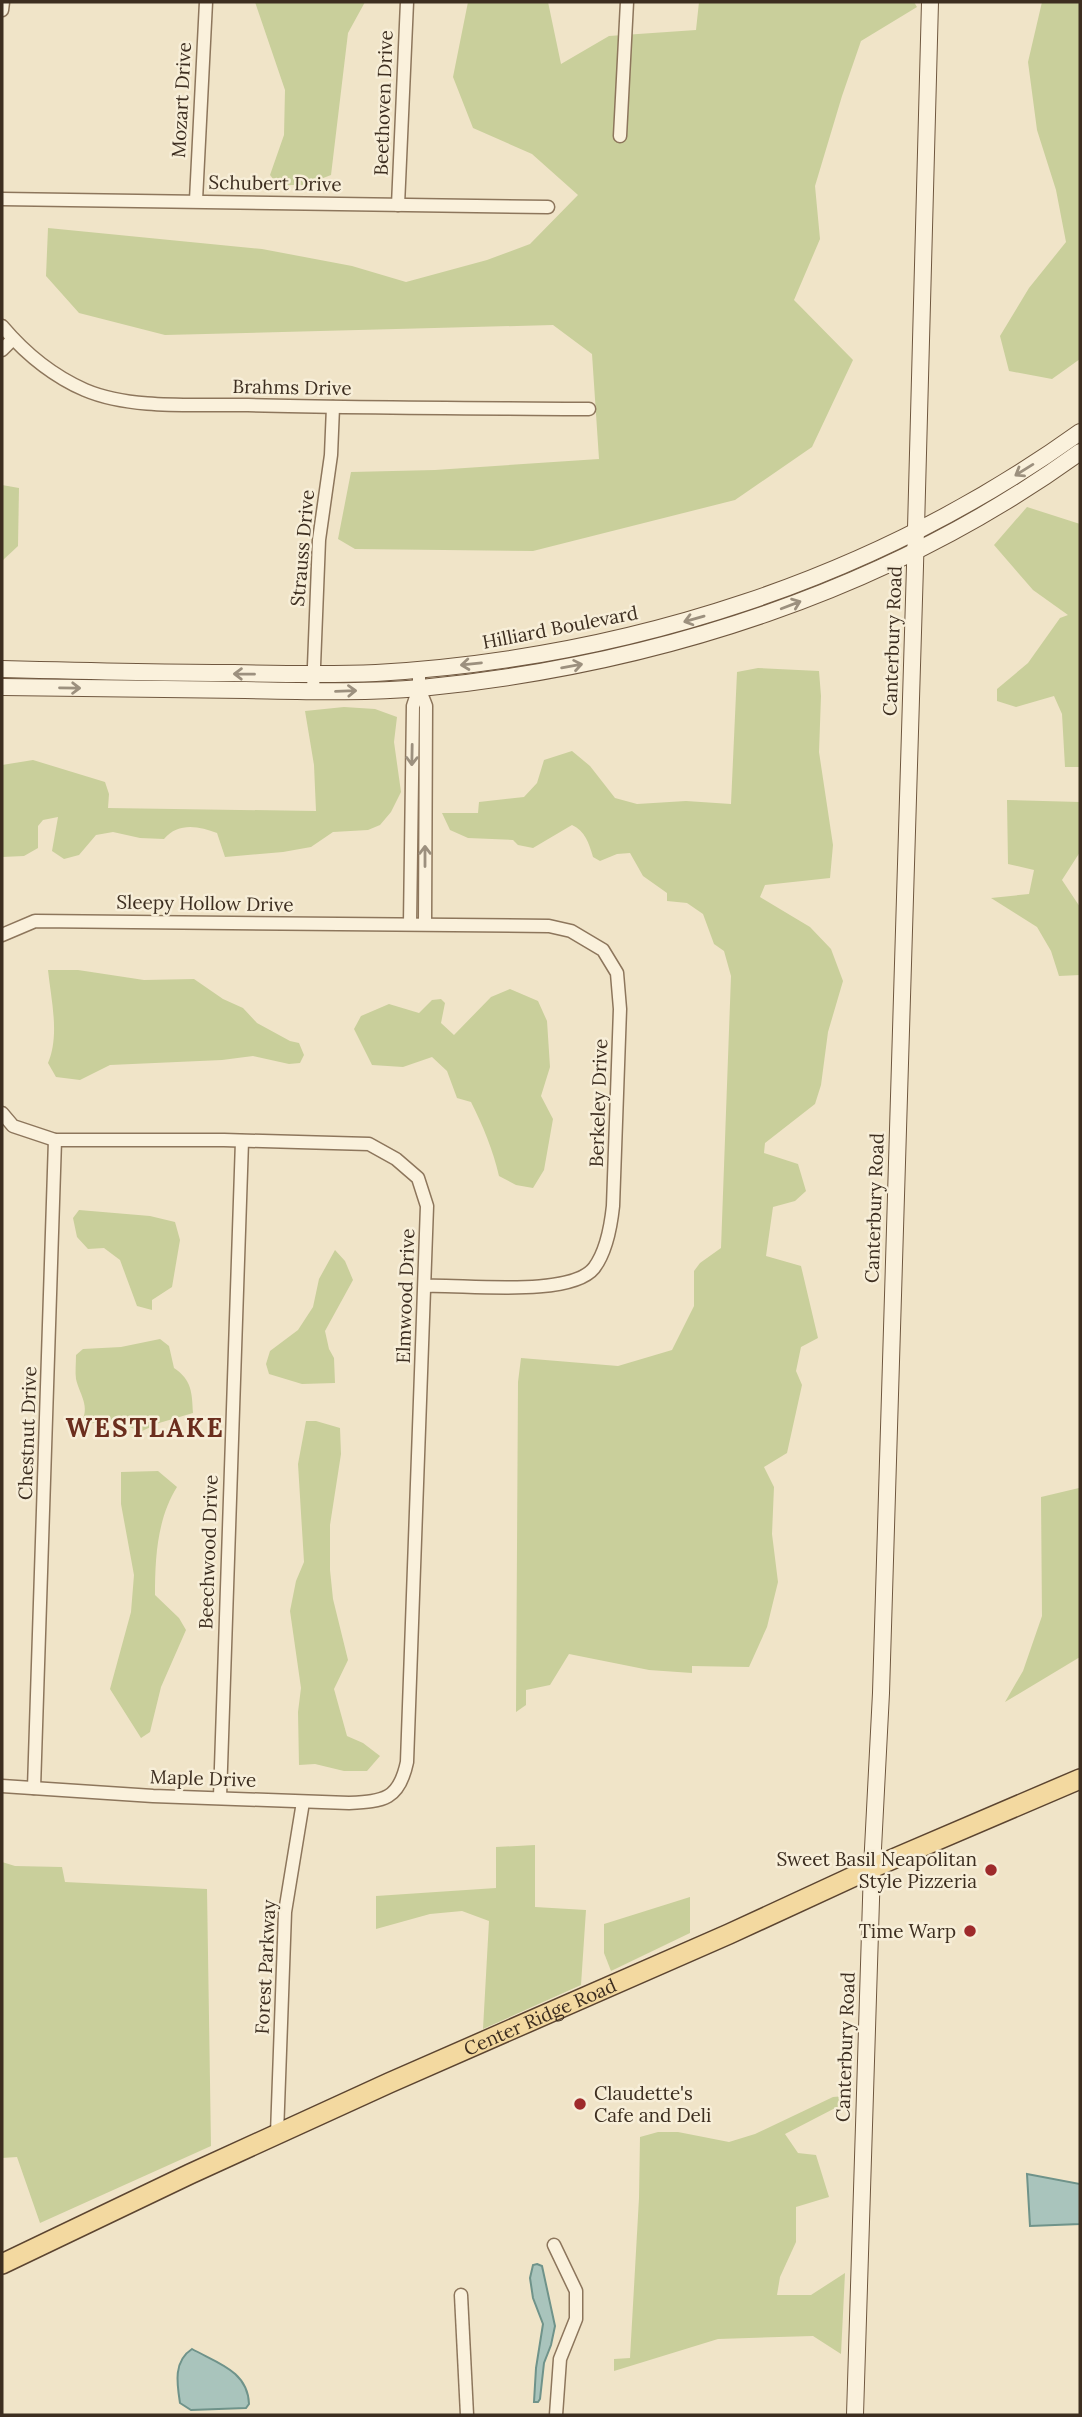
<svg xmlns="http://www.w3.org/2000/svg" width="1082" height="2417" viewBox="0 0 1082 2417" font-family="Lora,serif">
<rect width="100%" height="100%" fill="#f0e4c8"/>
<g fill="#c9cf9b">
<path d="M255 2H365L348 33 331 175 305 185H278L270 175 284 135 285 90Z"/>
<path d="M468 2H548L561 64 609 36 696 30 699 2H914L917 7 861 41 842 96 815 186 820 239 794 300 853 360 812 447 735 500 533 551 355 549 338 539 351 472 435 470 599 459 592 354 553 325 165 335 79 313 46 276 48 228 262 249 352 266 406 282 487 260 530 244 578 195 532 154 473 128 453 77Z"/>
<path d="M1042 2H1080V359L1052 379 1009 371 1000 336 1029 288 1066 242 1056 190 1037 130 1028 62Z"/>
<path d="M2 485 19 488 18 546 2 561Z"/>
<path d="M1027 507 1080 524V767H1065L1062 714 1054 696 1016 707 997 701V689L1028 663 1060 618 1068 615 1033 590 994 545Z"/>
<path d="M758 668 819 671 821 696 819 752 833 845 830 878 765 885 760 897 810 927 831 949 843 981 828 1032 821 1085 815 1104 765 1143 764 1153 798 1164 806 1191 795 1201 773 1207 766 1256 801 1266 818 1338 801 1347 796 1371 802 1385 787 1453 764 1467 774 1487 772 1534 778 1582 767 1627 749 1667 692 1666V1673L649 1670 569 1654 550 1685 526 1690V1705L516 1712 518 1382 521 1358 618 1366 672 1350 694 1306V1271L700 1263 721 1248 731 976 724 951 714 944 703 914 687 903 667 901V893L643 876 630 853 617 854 600 861 593 857C589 843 585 831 572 825L533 848 518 845 513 840 468 838 450 830 442 813H478L479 802 524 797 537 783 544 760 572 751 590 766 615 798 637 804 686 801 731 804 737 672Z"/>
<path d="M344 707 375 709 397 717 394 742 401 792 391 812 380 825 368 830 333 832 311 847 283 852 225 857 217 833C199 826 178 822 164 839L140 838 113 832 96 835 79 855 64 859 52 851 58 817 43 820 38 826V848L24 856 2 857V765L33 760 105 782 109 794 108 808 316 811 314 765 305 711Z"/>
<path d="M1007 800 1080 802V852L1062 880 1080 907V975L1059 976 1051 951 1037 927 991 898 1029 894 1034 870 1008 864Z"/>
<path d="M48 970H78L144 980 194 979 223 999 243 1008 257 1023 290 1041 299 1043 304 1055 300 1063 289 1064 253 1056 222 1060 110 1065 80 1080 56 1077 48 1063C60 1035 51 999 48 970Z"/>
<path d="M510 989 538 1001 547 1021 550 1067 541 1096 553 1119 544 1170 533 1188 516 1185 499 1176C493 1150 483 1126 471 1102L457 1098 447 1071 432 1057 403 1067 372 1065 354 1029 361 1016 389 1004 419 1013 432 1000 441 999 445 1003 441 1023 454 1035 491 997Z"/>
<path d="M79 1210 150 1216 175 1222 180 1240 172 1287 152 1300V1310L137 1306 120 1260 104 1248 88 1249 77 1237 73 1218Z"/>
<path d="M335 1250 345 1261 353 1280 325 1331 329 1349 334 1358 335 1383 302 1384 269 1374 266 1364 270 1351 298 1330 313 1307 319 1279Z"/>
<path d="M160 1339 169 1346 174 1368C192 1380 192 1393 193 1413L159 1423 140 1432 116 1420 86 1424 83 1419C89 1404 79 1393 76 1379 75 1372 76 1363 76 1355L83 1349 121 1347Z"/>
<path d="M306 1421H316L340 1428 341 1454 330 1525V1570L333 1599 348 1660 334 1689 347 1736 363 1743 380 1756 367 1771H344L315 1764 299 1765 298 1712 301 1688 290 1611 296 1581 304 1562 298 1464Z"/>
<path d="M158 1471 177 1487C157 1519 155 1558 155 1595L179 1618 186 1630 161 1687 150 1732 141 1738 110 1689 131 1612 134 1575 121 1504V1472Z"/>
<path d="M1079 1488 1080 1657 1005 1702 1023 1671 1042 1616 1041 1497Z"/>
<path d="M535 1845V1907L586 1910 581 1985 483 2029 489 1921 462 1911 430 1914 376 1929V1896L496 1888V1847Z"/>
<path d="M2 1862 15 1866 62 1867 65 1882 207 1889 211 2146 40 2223 17 2157 2 2158Z"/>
<path d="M690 1897V1933L611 1971 604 1953V1924Z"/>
<path d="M845 2096 841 2105 785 2134 798 2153 816 2155 829 2197 796 2207V2242L780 2277 777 2295H811L845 2273 841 2354 813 2336 718 2339 614 2371V2359L630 2358 639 2198 640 2137 658 2132H678L729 2142 755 2134 833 2097Z"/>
</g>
<g fill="#a9c4bc" stroke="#6f938a" stroke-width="2">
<path d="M1027 2174 1080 2184V2224L1030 2226Z"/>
<path d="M537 2264 542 2266 555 2326 551 2345 544 2363 540 2399 538 2402H534L536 2368 543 2324 533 2298 530 2278 533 2265Z"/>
<path d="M192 2349C217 2363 248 2371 249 2404L246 2408 191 2410 180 2403C177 2384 173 2361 192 2349Z"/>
</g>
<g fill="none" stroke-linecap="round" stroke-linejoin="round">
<g stroke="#8d765c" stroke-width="15">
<g id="street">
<path d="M2 10 3 2"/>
<path d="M620 136 627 2"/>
<path d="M2 199 548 207"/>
<path d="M196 200 206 2"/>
<path d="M398 205 407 2"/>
<path d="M2 326C24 352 53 376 85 390 132 410 197 404 248 405 362 408 475 408 589 409"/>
<path d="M2 350 13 339"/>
<path d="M419 670V688L426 706 425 924"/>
<path d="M313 691 319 540 331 455 333 407"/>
<path d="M410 924 413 706 419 688"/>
<path d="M2 935 35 921 549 926 571 931 603 950 617 973 620 1009 613 1206C611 1225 606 1252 594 1268 570 1298 462 1284 425 1286"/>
<path d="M2 1113 13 1126 55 1140H224L369 1144 396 1159 418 1178 427 1206 407 1762C399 1800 384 1801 349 1803L153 1796 2 1786"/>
<path d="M34 1788 55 1140"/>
<path d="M220 1797 242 1141"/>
<path d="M277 2134 285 1912 303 1802"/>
<path d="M554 2245 576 2291V2319L560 2359 556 2415"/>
<path d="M461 2295 467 2415"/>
</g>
</g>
<g stroke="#6f573f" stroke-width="18">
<g id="secondary">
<path d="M2 669C79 671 157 673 234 673 281 674 329 675 376 673 628 658 874 580 1080 432"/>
<path d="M2 687C83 688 164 689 245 690 304 691 363 693 421 688 656 665 888 591 1080 452"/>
<path d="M855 2415 872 1868 881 1693 915 566 930 2"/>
</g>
</g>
<g stroke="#5b4430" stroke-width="22">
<g id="primary">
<path id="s1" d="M2 2264 190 2174 389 2083 729 1934 872 1868 1080 1779"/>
</g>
</g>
<use href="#street" stroke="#faf1dc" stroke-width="12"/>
<use href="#secondary" stroke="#faf1dc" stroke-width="16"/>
<use href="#primary" stroke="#f3d9a0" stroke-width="19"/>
</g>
<defs><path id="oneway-shaft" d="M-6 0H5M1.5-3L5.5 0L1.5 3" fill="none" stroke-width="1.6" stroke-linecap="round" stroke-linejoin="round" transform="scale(1.75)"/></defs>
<g stroke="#9c907e">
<use href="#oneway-shaft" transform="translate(1024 470) rotate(148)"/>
<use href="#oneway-shaft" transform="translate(791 605) rotate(-21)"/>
<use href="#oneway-shaft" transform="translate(694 619) rotate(164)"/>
<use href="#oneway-shaft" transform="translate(471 664) rotate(174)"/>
<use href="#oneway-shaft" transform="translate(572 666) rotate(-10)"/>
<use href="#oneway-shaft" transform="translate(244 674) rotate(-179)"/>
<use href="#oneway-shaft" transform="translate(70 688) rotate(1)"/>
<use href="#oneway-shaft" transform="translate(346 691) rotate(-2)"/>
<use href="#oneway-shaft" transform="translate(412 755) rotate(91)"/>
<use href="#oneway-shaft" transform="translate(425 856) rotate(-90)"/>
</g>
<g fill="#9e2a2b" stroke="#f7eed8" stroke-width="2.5">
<circle cx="991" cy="1870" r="7"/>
<circle cx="970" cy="1931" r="7"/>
<circle cx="580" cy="2104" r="7"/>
</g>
<g text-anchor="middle" stroke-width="5" stroke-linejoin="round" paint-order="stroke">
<g font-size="19" fill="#3d2e20" stroke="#f7eed8">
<text transform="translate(181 100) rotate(-87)" y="7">Mozart Drive</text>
<text transform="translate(383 103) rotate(-88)" y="7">Beethoven Drive</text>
<text transform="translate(275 183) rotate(1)" y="7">Schubert Drive</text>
<text transform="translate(292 387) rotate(1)" y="7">Brahms Drive</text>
<text transform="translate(302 548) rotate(-85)" y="7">Strauss Drive</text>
<text transform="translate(560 627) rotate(-11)" y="7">Hilliard Boulevard</text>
<text transform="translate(892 641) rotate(-88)" y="7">Canterbury Road</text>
<text transform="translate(205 903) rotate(1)" y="7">Sleepy Hollow Drive</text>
<text transform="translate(598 1103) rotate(-88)" y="7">Berkeley Drive</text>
<text transform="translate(874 1208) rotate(-88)" y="7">Canterbury Road</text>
<text transform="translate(405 1296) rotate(-88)" y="7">Elmwood Drive</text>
<text transform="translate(27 1433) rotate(-88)" y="7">Chestnut Drive</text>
<text transform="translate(208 1552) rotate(-88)" y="7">Beechwood Drive</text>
<text transform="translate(203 1778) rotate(2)" y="7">Maple Drive</text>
<text transform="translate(265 1967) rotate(-87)" y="7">Forest Parkway</text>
<text dy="7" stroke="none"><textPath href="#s1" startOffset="592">Center Ridge Road</textPath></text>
<text transform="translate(845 2047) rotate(-88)" y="7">Canterbury Road</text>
</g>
<g font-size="19" fill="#3d2e20" stroke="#f7eed8" text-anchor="end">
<text x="977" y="1866">Sweet Basil Neapolitan<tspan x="977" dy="22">Style Pizzeria</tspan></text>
<text x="956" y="1938">Time Warp</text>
<text x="594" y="2100" text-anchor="start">Claudette's<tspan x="594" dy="22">Cafe and Deli</tspan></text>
</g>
<g font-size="26" font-weight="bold" letter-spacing="2" fill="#6b2e1e" stroke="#f7eed8">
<text x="145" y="1437">WESTLAKE</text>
</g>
</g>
<rect width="1082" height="2417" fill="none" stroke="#3d2e20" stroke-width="7"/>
</svg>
